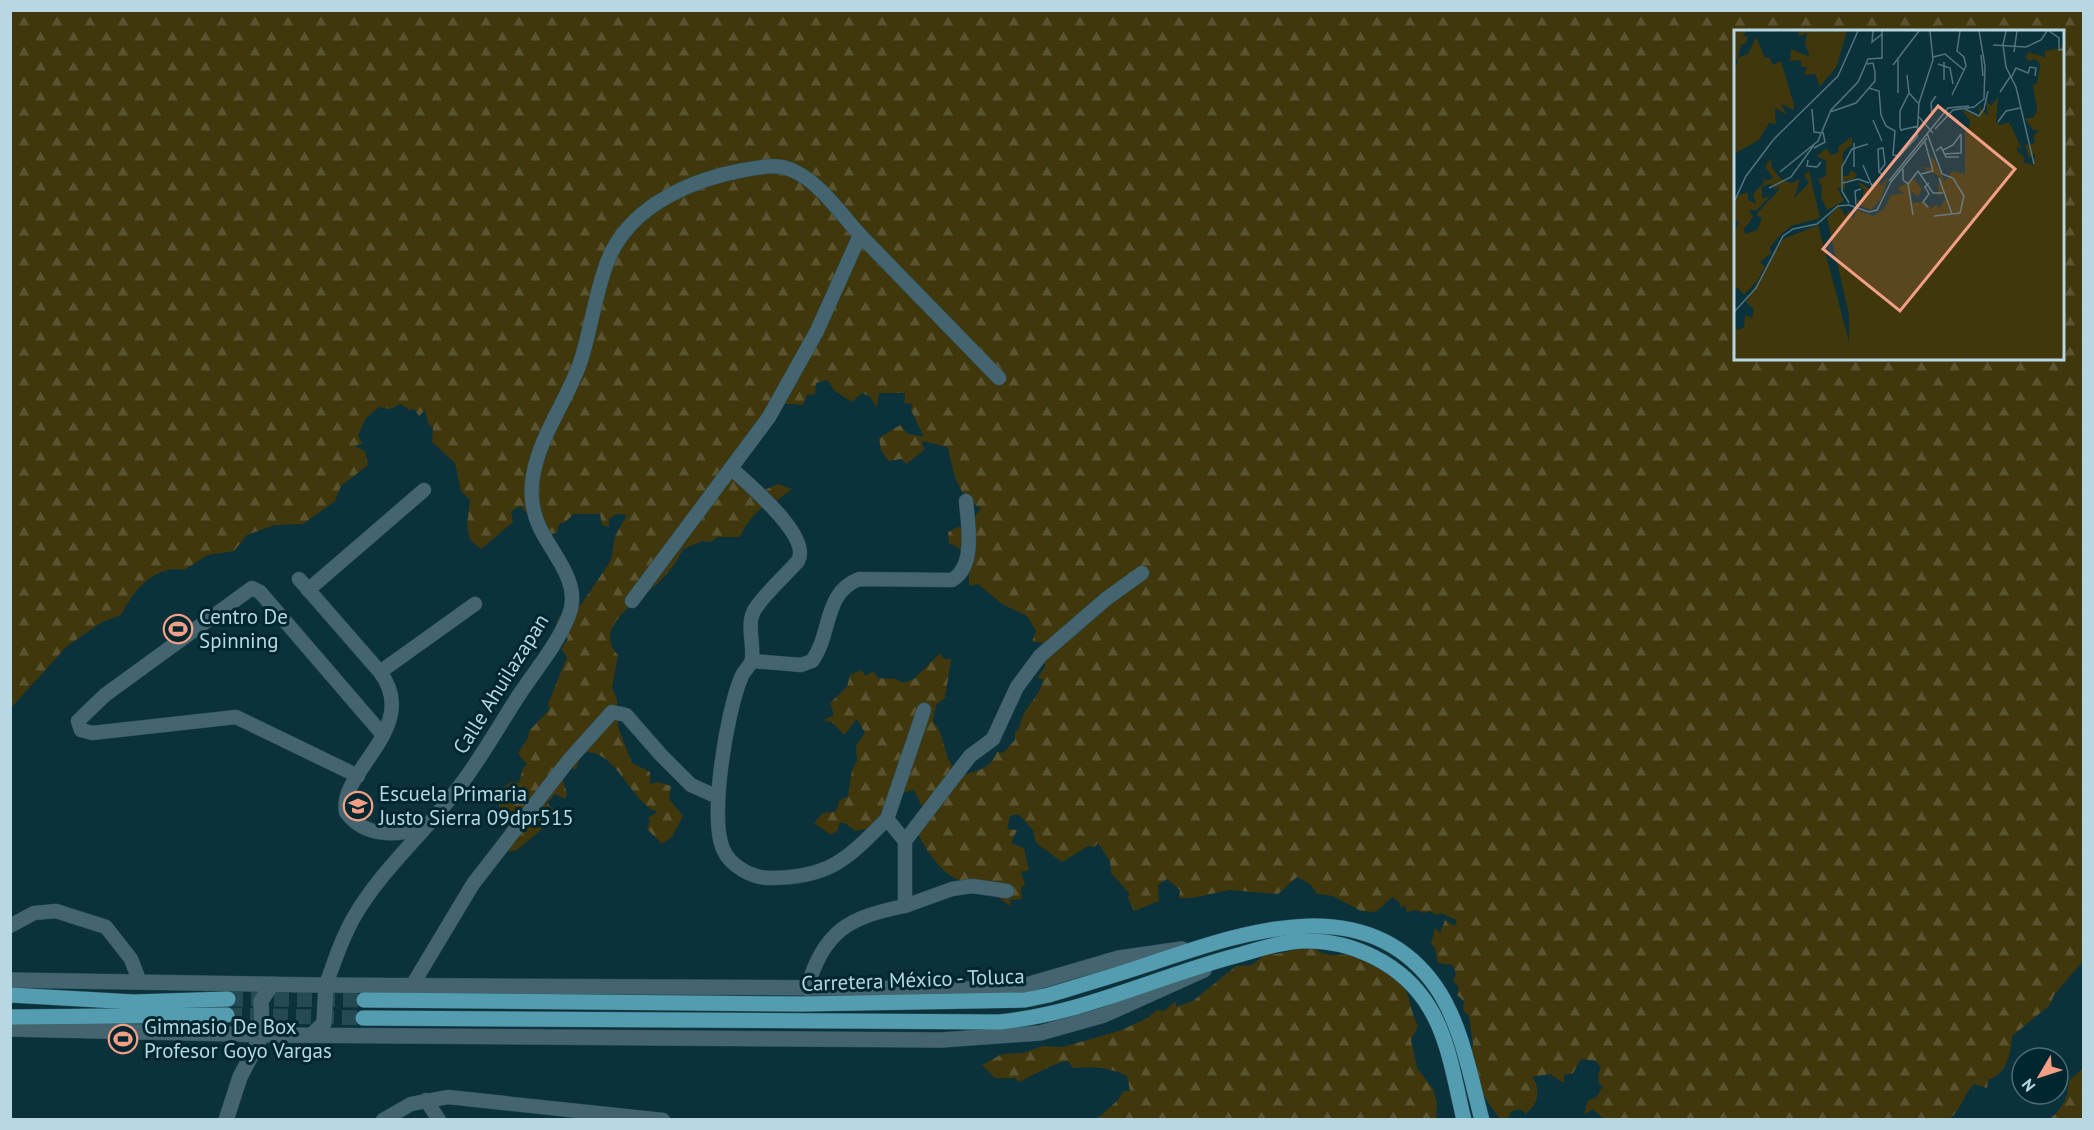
<svg xmlns="http://www.w3.org/2000/svg" width="2094" height="1130" viewBox="0 0 2094 1130" font-family="'PT Sans',sans-serif">
<defs>
<pattern id="forest-firs" width="22" height="20" patternUnits="userSpaceOnUse" patternTransform="scale(1.5)"><rect width="22" height="20" fill="#40370d"/><path d="M5 1l3.5 6h-7zM16 11l3.5 6h-7z" fill="#595330"/></pattern>
</defs>
<rect width="100%" height="100%" fill="#0b313b"/>
<g fill="url(#forest-firs)" fill-rule="evenodd">
<path d="M11 11H2083V961L2054 995 2050 1005 2012 1036C2011 1055 2006 1074 1988 1080L1987 1088 1974 1084C1963 1095 1961 1111 1949 1119H1604L1593 1109 1584 1115 1588 1100 1596 1098 1603 1086 1599 1084 1598 1074 1601 1068 1596 1061 1581 1059 1573 1073 1564 1075V1083L1550 1074 1532 1077C1541 1088 1539 1105 1526 1113L1519 1109 1512 1111 1507 1119H1500L1478 1088 1470 1056 1473 1045 1469 1016 1463 1010 1464 1001 1457 995 1459 987 1453 981 1456 974 1453 965 1438 963 1435 948 1431 944 1435 928 1440 933 1445 920 1453 925 1457 924 1456 920 1441 913 1436 915 1430 911 1424 913 1416 910 1407 912 1405 906 1400 907 1399 902 1392 897 1376 912 1361 911 1333 896 1317 894 1310 884 1297 877 1278 894 1229 890 1192 898H1179L1180 890 1167 879 1158 885 1159 901 1134 911 1128 898 1129 893 1111 873 1110 861 1098 843 1094 847 1088 846 1062 862 1036 843 1033 830 1018 814 1010 816 1007 829 1017 830 1011 843 1024 848 1029 870 1021 872 1025 885 1021 887 1022 899 1010 900 1011 907C990 888 968 888 948 874 936 864 926 850 919 836L926 815 914 790 894 794 876 827 855 831 845 823H839L838 830 831 835 814 823 823 813 836 811 839 801 848 796 852 770 857 761 856 745 865 733 857 719 844 735 833 723 823 720 834 715 830 703 847 687 850 675 861 670 866 676 873 671 878 678 896 679 903 683 914 679 940 653 944 659H951L945 698 936 705 933 721C947 736 942 764 962 775 978 771 990 769 997 752L1003 753 1015 740V732L1020 728C1020 709 1041 698 1043 679L1037 678 1045 667 1041 642H1032L1036 631 1027 616 1002 604 978 584 969 586C969 565 971 552 949 543L948 532 958 527 969 530 973 519 981 508C958 499 952 469 948 447L922 441 924 450 906 464 902 459 888 461 881 450 879 438 900 425 908 434 924 437 911 410 912 404 904 403 905 393H879L877 407 869 396 862 393 852 402 835 391 827 380 816 383 815 394 807 395 803 405 778 403 729 462 762 491 778 484 792 489 772 504H767C756 512 745 524 740 537H717L711 542 702 541 683 549C677 563 668 573 658 583 640 600 591 627 618 655L612 688 617 700 618 727 632 763 650 772V784L658 782 671 786 669 799 683 816 672 837 662 844 647 829 650 821 648 818 657 812C631 803 614 745 582 753L576 769 570 768 562 777 567 794 565 799 555 794 547 803 555 811 552 817 542 809V829L517 850 502 853 506 825 496 797 499 791 496 786 503 788 511 782 519 783 523 768 527 765 518 753 528 738 529 731 549 710 548 704 567 657 561 649 568 639 556 625 559 616 565 617 581 605 611 560 615 536 627 515 616 514 609 519V527L602 525 600 514H574L564 523H560L556 533 539 536 531 517 520 506 511 511 513 522 481 549 470 540 467 525 470 500 461 491 455 463 432 442 433 428 428 423 425 410 419 416 414 409 409 410 401 404 390 409 379 407 366 418 358 435 362 444 354 446 365 451 368 465 341 486 335 501 303 524 275 525 247 535 234 551 208 555 184 570C154 565 134 590 121 615L102 622 67 646 11 708ZM1736 32H2062V358H1736Z"/>
<path d="M1312 945C1323 961 1344 952 1360 956 1364 957 1395 977 1399 980 1411 994 1410 1011 1418 1026L1411 1040 1417 1068 1433 1089 1437 1103 1436 1119H1097L1118 1100 1124 1091H1130L1127 1076C1110 1067 1092 1066 1073 1068L1068 1061C1055 1062 1032 1076 1019 1082L1015 1078H995L982 1065 1002 1054 1023 1053 1043 1046 1063 1047 1122 1030 1149 1017 1157 1010 1164 1011 1176 1001V1007L1193 1001 1236 966 1252 965 1266 954C1277 956 1300 948 1312 945Z"/>
<path d="M2083 1068V1119H2050C2063 1107 2068 1099 2069 1081Z"/>
</g>
<g fill="none" stroke-linecap="round" stroke-linejoin="round">
<g stroke="#254a54" stroke-width="15" stroke-dasharray="15 8" stroke-linecap="butt">
<path d="M228 999 364 1000"/>
<path d="M227 1015 363 1018"/>
</g>
<g stroke="#2a4f59" stroke-width="15">
<g id="minor">
<path d="M860 235 999 378"/>
<path d="M731 468C748 484 812 536 798 561 784 577 766 592 755 609 746 623 754 643 752 659 751 666 743 671 741 678 727 711 709 817 723 849 730 866 752 878 770 878 830 878 847 859 887 819L905 841V906C849 917 823 931 807 989"/>
<path d="M299 579 380 672C422 728 338 771 346 812 364 837 397 837 422 827"/>
<path d="M308 590 424 490"/>
<path d="M752 661 801 665 812 661C832 634 823 593 859 579L952 580C976 566 968 525 966 501"/>
<path d="M380 672 475 604"/>
<path d="M358 776 236 717 92 733 81 730 78 721 105 695 252 588 260 592 383 735"/>
<path d="M887 819 924 710"/>
<path d="M905 841 970 756 993 739 1017 687 1040 656 1106 599 1142 573"/>
<path d="M905 906 952 889 972 886 1007 891"/>
<path d="M10 926 34 913 56 911 106 927 131 959 139 980"/>
<path d="M413 984 473 884 569 760 612 712 626 715 661 755 691 785 718 797"/>
<path d="M326 985C334 962 342 938 354 917 381 870 423 835 455 792 480 761 499 725 521 692 538 667 558 643 569 615 582 582 551 553 539 526 532 511 530 492 533 476 540 434 568 400 581 360 591 329 598 279 612 251 637 203 694 179 744 170 762 167 778 163 794 171 820 183 841 214 860 235L817 331 769 417 632 601"/>
<path d="M426 1100 439 1120"/>
<path d="M383 1120 411 1104 448 1097 663 1120"/>
</g>
</g>
<g stroke="#2a4f59" stroke-width="16">
<g id="tertiary">
<path d="M10 980 314 985 1001 989 1023 986 1119 958 1182 949"/>
<path d="M10 1029 273 1035 942 1040 1040 1033 1104 1015 1204 970"/>
<path d="M312 1035 324 1023 326 985"/>
<path d="M226 1120 240 1077 262 1035 261 1001 272 984"/>
</g>
</g>
<g stroke="#2a4f59" stroke-width="16">
<g id="primary">
<path d="M10 995 134 1002 228 999"/>
<path d="M364 1000 803 1004 1025 1000 1049 995C1082 985 1116 975 1149 964 1242 933 1366 887 1436 987 1462 1025 1470 1076 1482 1120"/>
<path d="M10 1017 227 1015"/>
<path d="M363 1018 999 1022C1082 1014 1156 977 1235 956 1257 950 1279 942 1302 941 1351 939 1403 964 1429 1007 1449 1039 1455 1083 1464 1120"/>
</g>
</g>
<use href="#minor" stroke="#44656f" stroke-width="14"/>
<use href="#tertiary" stroke="#44656f" stroke-width="15"/>
<use href="#primary" stroke="#549db1" stroke-width="15"/>
</g>
<defs>
<g id="stadium-ring" transform="scale(1.5)"><circle r="9.5" fill="#002730" stroke="#f39f85" stroke-width="1.5"/><path d="M0-5a6.5 5 0 1 0 0 10a6.5 5 0 1 0 0-10ZM-3.5-1.8h7v3.6h-7Z" fill="#f39f85"/></g>
<g id="school-ring" transform="scale(1.5)"><circle r="9.5" fill="#002730" stroke="#f39f85" stroke-width="1.5"/><path d="M0-5L7-2L0 1L-7-2ZM-4 1L0 2.5L4 1V4Q0 6-4 4Z" fill="#f39f85"/></g>
</defs>
<g fill-rule="evenodd">
<use href="#stadium-ring" x="178" y="629"/>
<use href="#school-ring" x="358" y="806"/>
<use href="#stadium-ring" x="123" y="1039"/>
</g>
<g text-anchor="middle" stroke-width="6" stroke-linejoin="round" paint-order="stroke">
<g font-size="21" fill="#b7d8e2" stroke="#002730" text-anchor="start">
<text x="199" y="624">Centro De<tspan x="199" dy="24">Spinning</tspan></text>
<text x="379" y="801">Escuela Primaria<tspan x="379" dy="24">Justo Sierra 09dpr515</tspan></text>
<text x="144" y="1034">Gimnasio De Box<tspan x="144" dy="24">Profesor Goyo Vargas</tspan></text>
</g>
<g font-size="21" fill="#b7d8e2" stroke="#002730">
<text transform="translate(501 684) rotate(-58)" y="7">Calle Ahuilazapan</text>
<text transform="translate(913 980) rotate(-2)" y="7">Carretera México - Toluca</text>
</g>
</g>
<g transform="translate(1734 30)">
<rect width="330" height="330" fill="#0b313b"/>
<path d="M0 1H13L8 6H14L12 13 7 15 4 28 14 24 22 7 31 28 35 27 39 35 47 31 60 75V80L47 74 53 85 41 78 42 94 35 93 25 110 0 124V39L4 32 0 27ZM64 1H113L102 38 86 56 81 44 70 45 73 37H67V30L56 31 57 19 76 27 71 14 73 3 65 6ZM330 12V329H0V297L5 300 10 297 11 285 18 288 20 279 12 272 49 209 84 195 115 312V285L93 188 105 176 112 186 115 180 120 189 122 180 139 186 150 179 157 165 170 163 163 159 167 156 180 149 188 159 184 167 177 161 178 173 188 172 198 178 202 174 205 178 211 169 209 163 204 166 205 146 187 137 197 138V127L200 129 211 152 218 141 231 144V97L235 98 236 91 227 79 245 87V77L254 86 252 71 257 76 264 67 262 91 266 95 275 92 288 119 283 117V121L291 128 289 132 299 135 301 123 295 128 291 115 301 113 299 107 305 100H299L291 89 300 87 303 80 299 55 303 53 306 35 302 29 294 31 292 27 294 22 311 27V21L326 18ZM118 107V114L109 122V146H114L117 140 123 144 120 149 136 159 144 150 147 156 154 147 147 169 137 180 127 176 122 169 127 171 130 161 123 151 111 150V160L103 157 110 171 93 180 87 167 88 155 84 153 87 151 83 150 92 146V131L83 126 92 118 97 125 105 122 104 117ZM37 128 38 138 48 150 58 153 66 149 60 168 75 153 70 145 75 141 86 188 57 196 47 204 36 217 37 223 26 232 31 237 23 251 10 265 4 258 0 259V202L5 192 1 190 0 194V167L14 162V170L22 174 19 164 30 152 29 147 32 151 39 148 31 136ZM38 154 41 160 45 155 44 161 24 182 23 186 28 188 23 200 11 204 10 199 19 187 15 180H23L35 167 28 168V156Z" fill="#40370d" fill-rule="evenodd"/>
<path fill="none" stroke="#50747e" stroke-width="1.5" d="M139 1 138 12 148 4M272 1 269 15 272 37 282 57 300 134M315 1 325 8V20L330 19M259 15 292 17 307 10 313 1M280 22 283 1M247 25 249 46M199 27 211 24 230 40M210 32V50M133 34 139 33 141 42V51L135 58M204 34 216 38 219 54M159 35 185 1M173 45 175 63 184 73M277 48 282 38 294 43 296 37 302 38 301 46M266 62 276 47M164 63V30M175 63 166 81V97L167 100 184 96M218 65 232 36 230 27 223 21 226 1M78 79 80 102 88 103M231 79 245 86 250 79 254 61M96 82 122 73 135 58 145 61 147 85 152 96 161 101 159 125 164 126M198 84 197 73 202 66M185 87 199 103M139 90 148 111M264 92 272 81 286 78M201 99 219 80 240 77 250 69 251 36 245 1M193 103 208 144 219 148 230 166 226 183 218 184 205 148M120 113V137M80 118 91 112 89 102M209 120 219 115 227 104M202 121 207 117 212 127H225M210 124 227 123V104M74 130 73 136 83 137 87 132M129 135 138 156 183 107 185 73 199 30 196 1M169 139V150L174 154 184 141 199 163H209M46 142 84 111 97 80 124 52 134 29 148 28V1M145 142 144 119 149 118 151 134 145 142 149 145M187 144 199 141 191 112M155 151 214 78 235 76M109 153 124 149 135 153M174 154 179 185M35 158 57 147 80 115M0 172 12 146 40 109 104 46 124 1M115 173 108 161V137L118 119 134 114M122 175 121 161 127 159M194 177 189 172 195 164 191 157 195 153M200 186 218 184M0 282 22 258 49 206 59 199 83 194 104 176 115 175 135 182 143 180 157 152 193 108"/>
<path fill="#f39f85" fill-opacity="0.15" stroke="#f39f85" stroke-width="3" d="M204 76 281 139 166 281 89 219Z"/>
<rect width="330" height="330" fill="none" stroke="#b7d8e2" stroke-width="3"/>
</g>
<rect width="2094" height="1130" fill="none" stroke="#b7d8e2" stroke-width="24"/>
<g transform="translate(2040 1076) rotate(231)"><circle r="28" fill="#002730" stroke="#496e77" stroke-width="1.5"/>
<path d="M0-4.5L10 22L0 15L-10 22Z" fill="#f39f85"/>
<text y="-9" font-size="16" font-weight="bold" text-anchor="middle" fill="#b7d8e2">N</text>
</g>
</svg>
